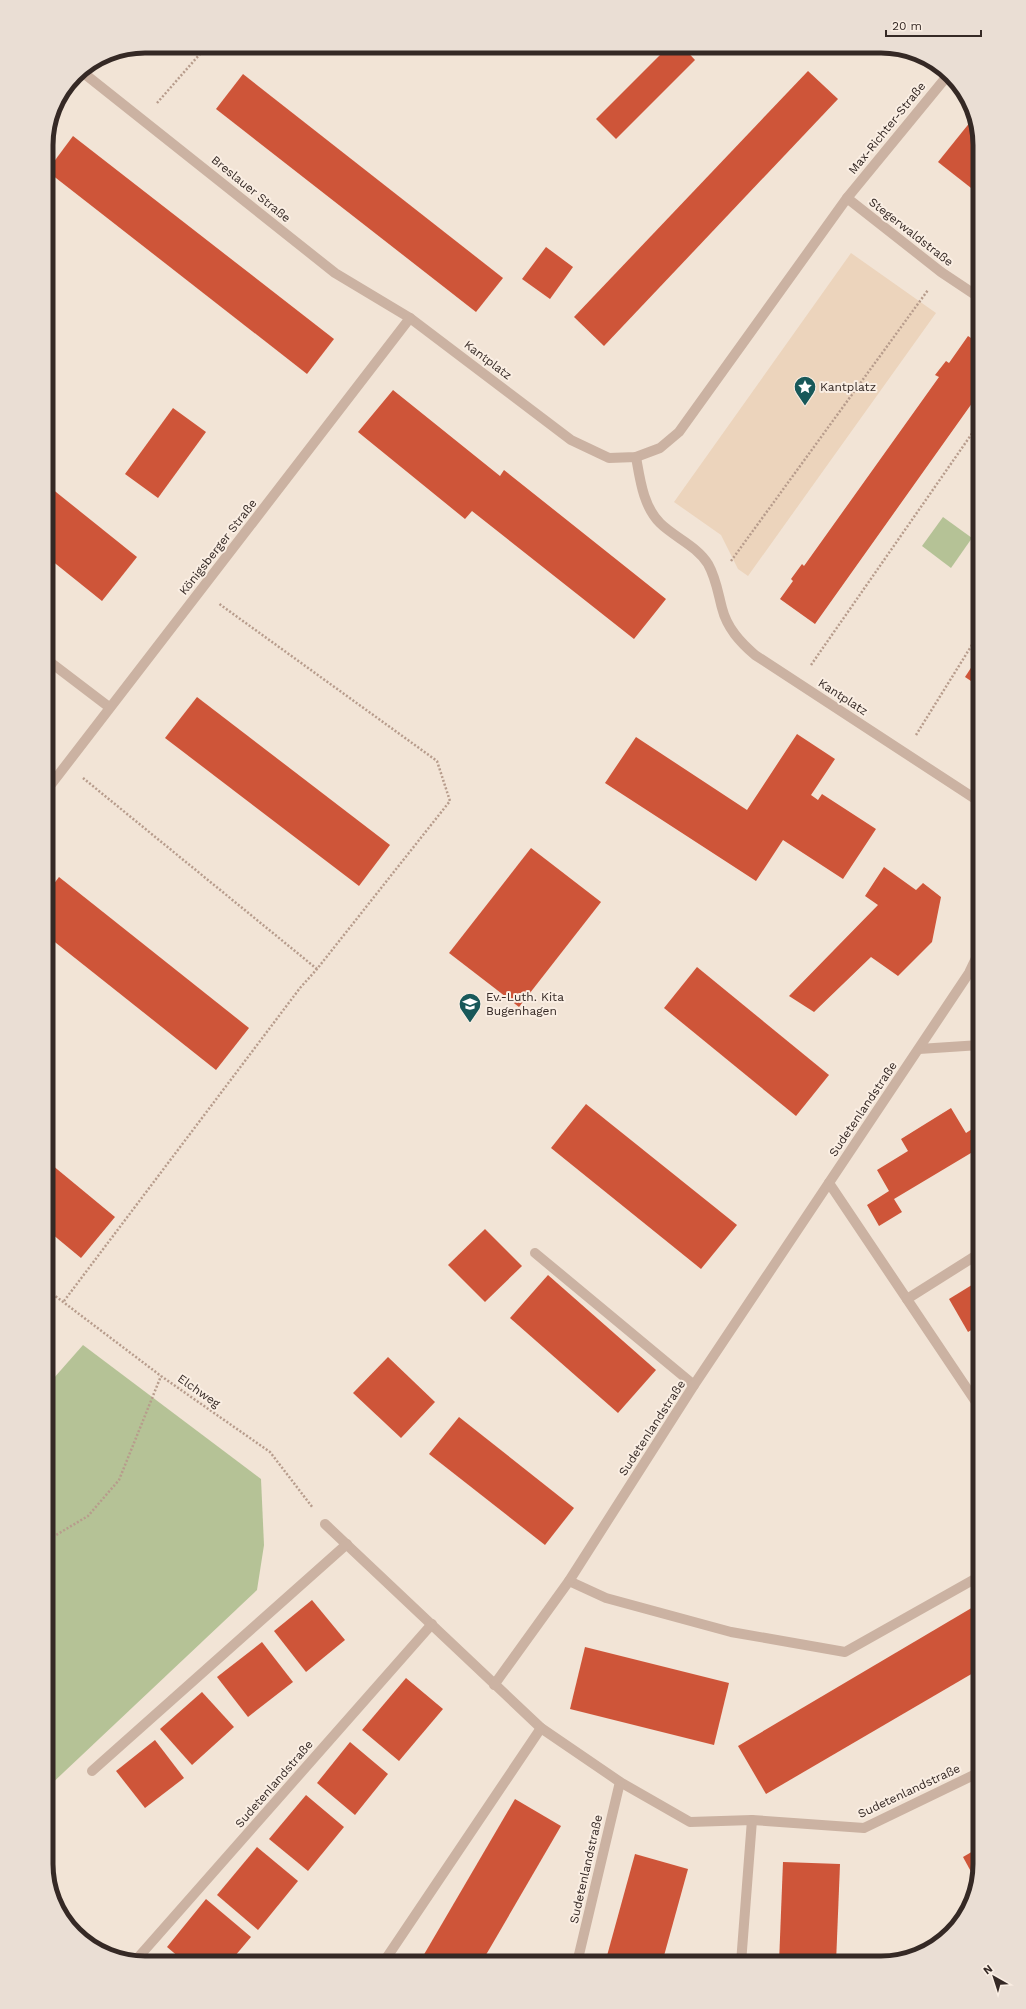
<svg xmlns="http://www.w3.org/2000/svg" width="1026" height="2009" viewBox="0 0 1026 2009" font-family="'Work Sans',sans-serif">
<rect width="100%" height="100%" fill="#f2e4d6"/>
<g fill="#b5c296">
<path d="M943 517 972 538 951 568 922 546Z"/>
<path d="M83 1345 261 1479 264 1545 257 1590 46 1789V1387Z"/>
</g>
<path fill="#ecd4bc" d="M851 253 936 313 748 576 738 569 721 535 674 502Z"/>
<g fill="#ce5539">
<path d="M153 46H168L162 54Z"/>
<path d="M669 46H682L695 60 616 139 596 119Z"/>
<path d="M808 71 838 99 604 346 574 317Z"/>
<path d="M243 74 503 278 476 312 216 109Z"/>
<path d="M971 121 976 125 980 145V195L938 162Z"/>
<path d="M73 136 334 339 307 374 47 171Z"/>
<path d="M546 247 573 267 550 299 522 279Z"/>
<path d="M968 336 980 344V392L815 624 780 599 793 581 791 579 802 564 804 566 939 377 935 375 946 361 949 363Z"/>
<path d="M393 390 500 476 504 470 666 599 634 639 472 511 465 519 358 432Z"/>
<path d="M173 408 206 432 158 498 125 474Z"/>
<path d="M46 484 137 557 102 601 46 556Z"/>
<path d="M980 654V687L965 677Z"/>
<path d="M197 697 390 845 359 886 165 738Z"/>
<path d="M797 734 835 759 811 795 818 800 822 794 876 829 843 879 783 840 756 881 605 783 636 737 747 810Z"/>
<path d="M531 848 601 902 519 1007 449 953Z"/>
<path d="M884 867 916 890 923 883 941 897 932 942 898 976 871 957 814 1012 789 996 878 905 865 896Z"/>
<path d="M59 877 249 1028 216 1070 46 935V894Z"/>
<path d="M697 967 829 1075 796 1116 664 1008Z"/>
<path d="M980 1091V1105L974 1095Z"/>
<path d="M586 1104 737 1225 701 1269 551 1148Z"/>
<path d="M951 1108 966 1133 980 1124V1156L976 1150 894 1199 902 1212 879 1226 867 1205 889 1191 877 1170 908 1151 901 1139Z"/>
<path d="M46 1160 115 1217 81 1258 46 1229Z"/>
<path d="M485 1229 522 1266 485 1302 448 1265Z"/>
<path d="M548 1275 656 1370 618 1413 510 1318Z"/>
<path d="M980 1280V1325L968 1332 949 1299Z"/>
<path d="M388 1357 435 1402 401 1438 353 1393Z"/>
<path d="M459 1417 574 1508 545 1545 429 1454Z"/>
<path d="M312 1600 345 1640 306 1672 274 1631Z"/>
<path d="M980 1603V1669L766 1794 738 1746Z"/>
<path d="M262 1642 293 1682 248 1717 217 1677Z"/>
<path d="M585 1647 729 1683 714 1745 570 1709Z"/>
<path d="M406 1678 443 1709 399 1761 362 1730Z"/>
<path d="M202 1692 234 1727 192 1765 160 1729Z"/>
<path d="M155 1740 184 1778 145 1808 116 1771Z"/>
<path d="M350 1742 388 1774 355 1815 317 1783Z"/>
<path d="M306 1795 344 1827 308 1871 269 1839Z"/>
<path d="M515 1799 561 1826 490 1948 481 1963H419Z"/>
<path d="M257 1847 298 1881 258 1930 217 1895Z"/>
<path d="M980 1847V1864L975 1879 963 1857Z"/>
<path d="M635 1854 688 1869 662 1963H605Z"/>
<path d="M783 1862 840 1864 836 1963H779Z"/>
<path d="M206 1899 251 1937 229 1963H186L167 1947Z"/>
</g>
<g fill="none" stroke-linecap="round" stroke-linejoin="round">
<g stroke="#b79c8c" stroke-width="2.5" stroke-dasharray="2 2" stroke-linecap="butt">
<path d="M157 103 207 46"/>
<path d="M731 561 928 290"/>
<path d="M811 665 980 422"/>
<path d="M916 735 980 632"/>
<path d="M83 778 317 969"/>
<path d="M46 1289 161 1376 270 1452 313 1508"/>
<path d="M64 1301 300 988 317 969 450 801 437 761 218 603"/>
<path d="M46 1541 88 1516 119 1480 161 1376"/>
</g>
<g stroke="#cbb2a2" stroke-width="10">
<path d="M81 71 335 273 410 318 571 440 609 458 636 457 660 448 679 432 847 198 948 75"/>
<path d="M847 198 941 272 980 298"/>
<path d="M636 457C640 479 643 506 660 523 674 537 697 546 708 564 716 578 718 593 722 608 727 628 740 642 755 655L980 802"/>
<path d="M46 659 109 707"/>
<path d="M46 791 410 318"/>
<path d="M919 1049 980 1045"/>
<path d="M829 1183 980 1408"/>
<path d="M535 1253 694 1385"/>
<path d="M907 1299 980 1253"/>
<path d="M325 1524 541 1728 620 1782 690 1822 752 1820 864 1828 980 1772"/>
<path d="M569 1581 606 1598 731 1632 845 1652 980 1576"/>
<path d="M494 1685 569 1581 694 1385 969 973 980 950"/>
<path d="M92 1771 347 1544"/>
<path d="M135 1961 432 1624"/>
<path d="M383 1963 541 1728"/>
<path d="M577 1963 620 1782"/>
<path d="M741 1963 752 1820"/>
</g>
</g>
<defs>
<g id="sight-pin" transform="scale(1.15)"><path d="M0 17L-7.5 6A9.5 9.5 0 1 1 7.5 6Z" fill="#185859" stroke="#faeee3"/><path d="M0-6L1.8-2.2L6-1.7L2.9 1.2L3.7 5.4L0 3.3L-3.7 5.4L-2.9 1.2L-6-1.7L-1.8-2.2Z" fill="#fff"/></g>
<g id="school-pin" transform="scale(1.15)"><path d="M0 17L-7.5 6A9.5 9.5 0 1 1 7.5 6Z" fill="#185859" stroke="#faeee3"/><path d="M0-5L7-2L0 1L-7-2ZM-4 1L0 2.5L4 1V4Q0 6-4 4Z" fill="#fff"/></g>
</defs>
<g fill-rule="evenodd">
<use href="#sight-pin" x="805" y="387"/>
<use href="#school-pin" x="470" y="1004"/>
</g>
<g text-anchor="middle" stroke-width="4" stroke-linejoin="round" paint-order="stroke">
<g font-size="12" fill="#352925" stroke="#faeee3">
<text transform="translate(887 128) rotate(-51)" y="4">Max-Richter-Straße</text>
<text transform="translate(251 189) rotate(39)" y="4">Breslauer Straße</text>
<text transform="translate(911 232) rotate(38)" y="4">Stegerwaldstraße</text>
<text transform="translate(488 360) rotate(37)" y="4">Kantplatz</text>
<text transform="translate(218 547) rotate(-52)" y="4">Königsberger Straße</text>
<text transform="translate(843 697) rotate(33)" y="4">Kantplatz</text>
<text transform="translate(863 1109) rotate(-56)" y="4">Sudetenlandstraße</text>
<text transform="translate(199 1391) rotate(35)" y="4">Elchweg</text>
<text transform="translate(652 1428) rotate(-57)" y="4">Sudetenlandstraße</text>
<text transform="translate(274 1784) rotate(-49)" y="4">Sudetenlandstraße</text>
<text transform="translate(909 1791) rotate(-25)" y="4">Sudetenlandstraße</text>
<text transform="translate(586 1869) rotate(-77)" y="4">Sudetenlandstraße</text>
</g>
<g font-size="12" fill="#352925" stroke="#faeee3" text-anchor="start">
<text x="820" y="391">Kantplatz</text>
<text x="486" y="1001">Ev.-Luth. Kita<tspan x="486" dy="14">Bugenhagen</tspan></text>
</g>
</g>
<path d="M0 0H1026V2009H0ZM145 53H881A92 92 0 0 1 973 145V1864A92 92 0 0 1 881 1956H145A92 92 0 0 1 53 1864V145A92 92 0 0 1 145 53Z" fill="#eaded4" fill-rule="evenodd"/>
<path fill="none" stroke="#352925" stroke-width="5" d="M145 53H881A92 92 0 0 1 973 145V1864A92 92 0 0 1 881 1956H145A92 92 0 0 1 53 1864V145A92 92 0 0 1 145 53Z"/>
<g transform="translate(994 1977) rotate(321)" stroke="#faeee3" stroke-width="3" paint-order="stroke">
<path d="M0-3L7 15L0 10L-7 15Z" fill="#352925"/>
<text y="-6" font-size="11" font-weight="bold" text-anchor="middle" fill="#352925">N</text>
</g>
<path d="M886 30v6h95v-6" fill="none" stroke="#352925" stroke-width="2"/>
<text x="892" y="30" font-size="12" fill="#352925" stroke="#faeee3" stroke-width="3" paint-order="stroke">20 m</text>
</svg>
